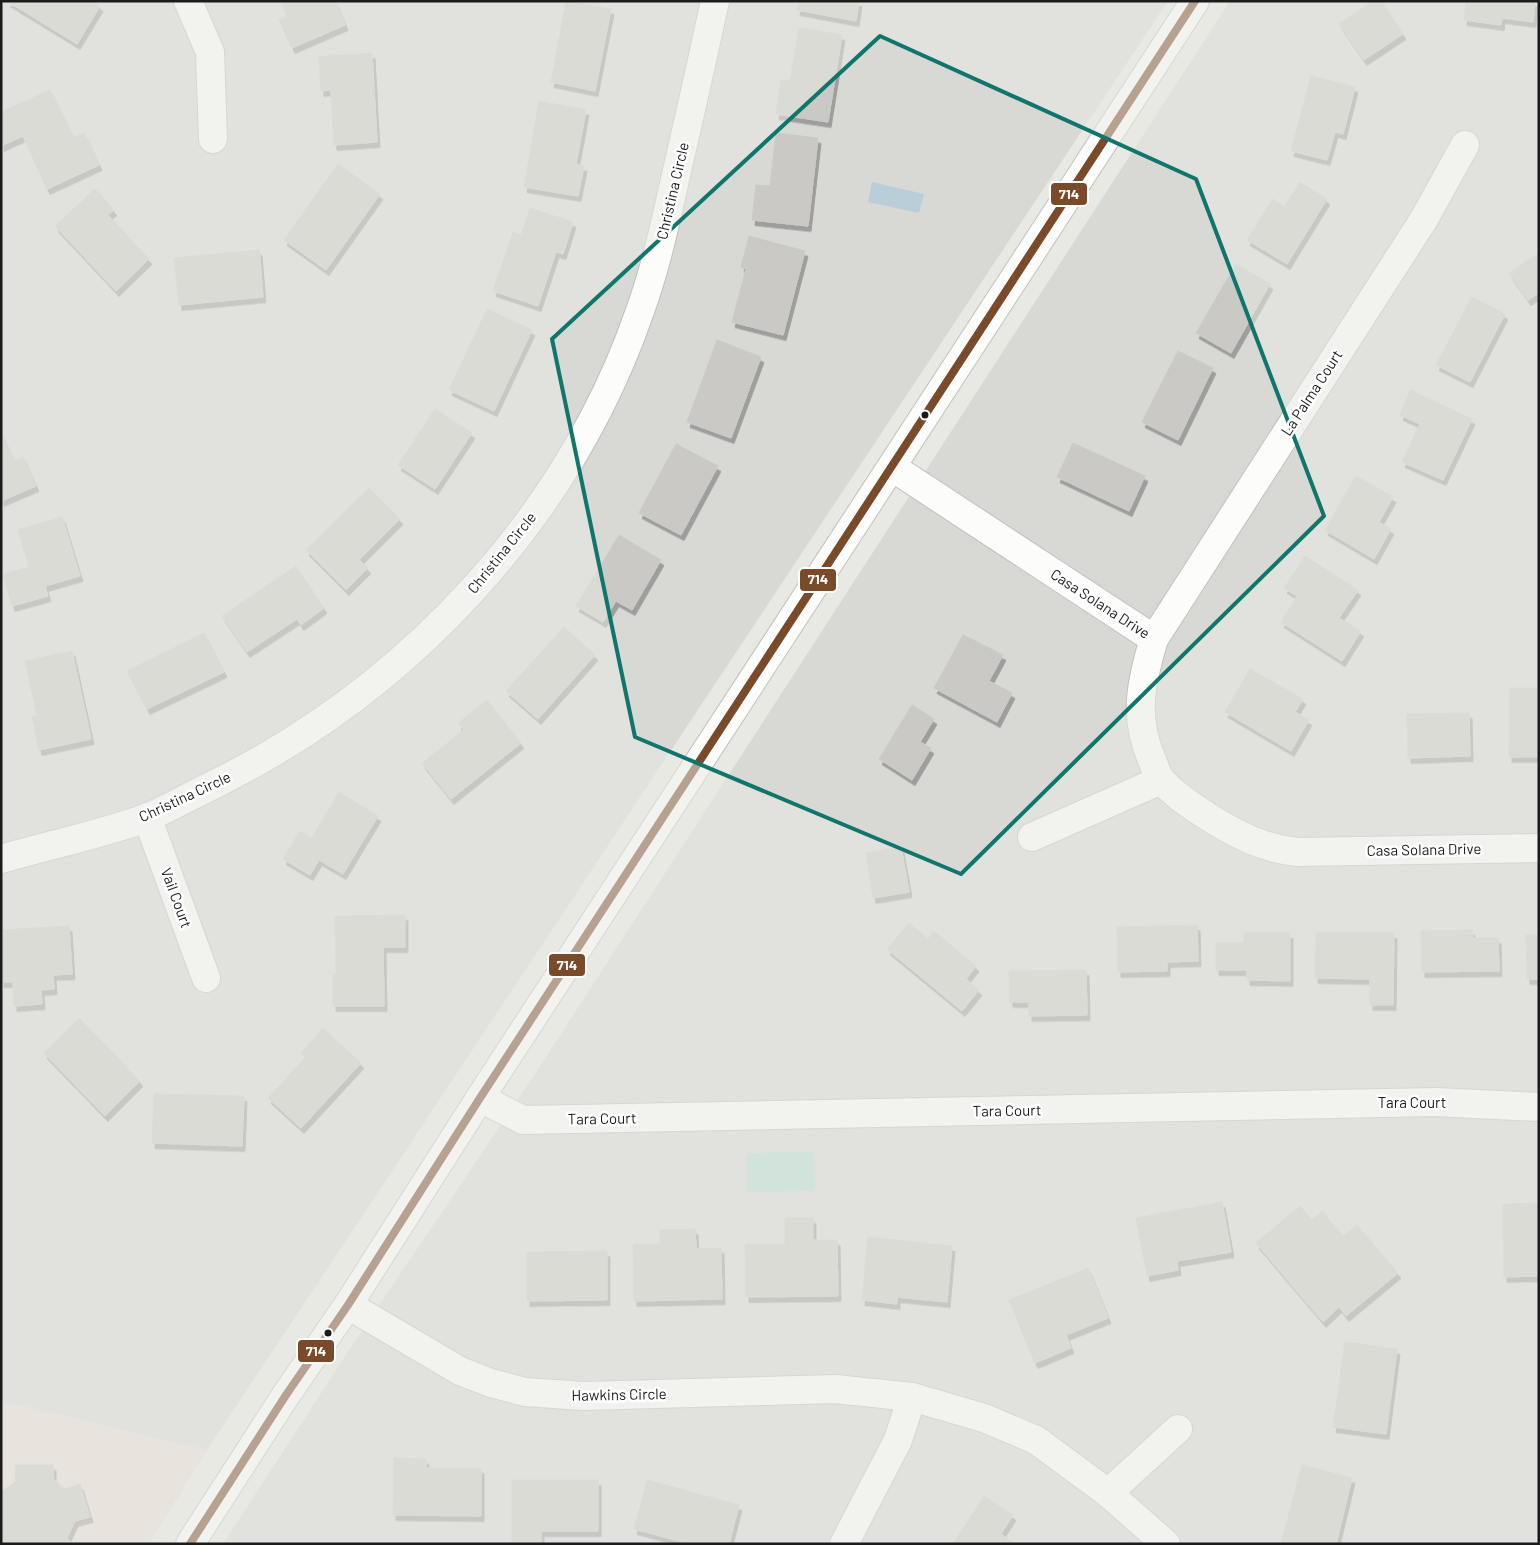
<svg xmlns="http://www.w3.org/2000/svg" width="1540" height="1545" viewBox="0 0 1540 1545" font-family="Barlow,sans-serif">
<defs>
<filter id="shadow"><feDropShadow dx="3" dy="5.5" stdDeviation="0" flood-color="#0004"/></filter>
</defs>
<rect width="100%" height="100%" fill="#e9e9e4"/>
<g fill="#d8d8d5">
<path d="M1 1H1168L207 1450 1 1401Z"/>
<path d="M1230 1H1539V1544H352L349 1350 533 1077Z"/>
</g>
<path fill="#e6dbd6" d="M1 1401 207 1450 149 1544H1Z"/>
<path fill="#d7d7d5" d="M349 1350 352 1544H223Z"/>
<path fill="#b4dcd1" d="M814 1152 815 1191 747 1192 746 1153Z"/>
<path fill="#baceda" d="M872 182 924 194 919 213 868 202Z"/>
<g fill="#cac9c5" stroke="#cccac6" filter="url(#shadow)">
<path d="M7 1H93L100 6 77 44Z"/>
<path d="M281 1H335L345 25 292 48 279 20 287 17Z"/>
<path d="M566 1 611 9 595 91 551 82Z"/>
<path d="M799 1H859L856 21 797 10Z"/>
<path d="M1373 1H1381L1403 34 1364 60 1339 24Z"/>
<path d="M1466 1H1535L1533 22 1502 18 1501 25 1464 20Z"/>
<path d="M799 28 842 35 828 122 776 114 781 80 790 81Z"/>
<path d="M372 53 377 142 334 145 331 90 321 91 319 57Z"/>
<path d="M1311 76 1355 87 1343 134 1335 132 1327 160 1291 151Z"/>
<path d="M50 90 73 138 84 133 99 165 47 189 23 136 1 146V112Z"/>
<path d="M539 101 586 110 576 164 584 166 578 196 524 187Z"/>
<path d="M776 133 818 138 808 226 752 220 756 185 770 186Z"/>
<path d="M338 164 380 194 326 270 284 240Z"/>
<path d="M1300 182 1327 199 1287 264 1247 240 1273 199 1284 207Z"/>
<path d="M95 189 114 210 108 215 149 259 116 291 55 226Z"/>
<path d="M530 208 573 222 563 254 556 252 538 306 493 291 513 232 521 235Z"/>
<path d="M749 236 805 251 783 335 732 322 746 269 741 267Z"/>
<path d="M259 250 263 297 179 305 174 258Z"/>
<path d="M1539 253V293L1528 300 1509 273Z"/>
<path d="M1236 264 1270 284 1231 353 1196 333Z"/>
<path d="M1472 297 1505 314 1470 382 1436 365Z"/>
<path d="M487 309 532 330 494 411 449 390Z"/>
<path d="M717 340 761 357 731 438 687 422Z"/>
<path d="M1178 351 1213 368 1178 440 1142 422Z"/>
<path d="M1410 390 1472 419 1443 480 1402 462 1420 424 1400 415Z"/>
<path d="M435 409 472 433 435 489 398 465Z"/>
<path d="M1 433 14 461 23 457 36 486 1 501Z"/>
<path d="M1073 443 1145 476 1129 511 1057 477Z"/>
<path d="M676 444 718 466 681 535 639 513Z"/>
<path d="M1356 476 1393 497 1379 522 1391 529 1374 559 1325 530Z"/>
<path d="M369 488 400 519 359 560 368 568 346 590 306 550Z"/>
<path d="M62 517 80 576 45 586 48 596 12 606 3 574 29 567 18 530Z"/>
<path d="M619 535 661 560 632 610 616 601 603 622 576 606Z"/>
<path d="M1305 556 1358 590 1339 618 1361 631 1342 661 1281 622 1297 596 1284 588Z"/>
<path d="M296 566 324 608 301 625 297 619 247 652 222 616Z"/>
<path d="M564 627 595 655 538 719 506 691Z"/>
<path d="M204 633 224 672 147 709 127 671Z"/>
<path d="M963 635 1003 655 989 681 1012 693 997 722 934 688Z"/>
<path d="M72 651 91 739 39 750 32 717 37 716 25 661Z"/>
<path d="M1250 669 1303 699 1295 712 1309 720 1291 751 1225 712Z"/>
<path d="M1510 688H1539V757H1509Z"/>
<path d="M487 700 521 743 451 799 422 763 464 730 458 723Z"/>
<path d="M912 705 934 719 920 742 931 748 912 780 879 759Z"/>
<path d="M1469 713 1470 756 1408 758 1407 714Z"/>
<path d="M339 792 378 816 343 874 319 860 310 875 283 859 300 831 312 838Z"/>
<path d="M901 847 909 892 873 898 866 853Z"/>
<path d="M405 915V947H383L384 1006H333V975H336L335 916Z"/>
<path d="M909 923 928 939 934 931 976 966 966 979 979 990 962 1011 887 949Z"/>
<path d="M1197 925 1198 961 1167 962V971L1118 972 1117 927Z"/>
<path d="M69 926 72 974 53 975 54 989 41 990 42 1004 14 1006 13 982H1V930Z"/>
<path d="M1472 930V938H1498L1499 971 1422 972 1421 931Z"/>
<path d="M1244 932 1290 933V981L1247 980V970H1216V943H1244Z"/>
<path d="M1316 932 1394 933 1393 1005H1370V979L1315 978Z"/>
<path d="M1526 935H1539V979H1527Z"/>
<path d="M1086 970 1087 1015 1029 1016V1002H1010L1009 971Z"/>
<path d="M79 1018 140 1081 105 1116 44 1053Z"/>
<path d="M323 1028 361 1063 301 1128 268 1098 306 1057 301 1053Z"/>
<path d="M154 1094 244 1096 242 1146 152 1143Z"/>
<path d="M1222 1202 1231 1252 1177 1261 1178 1270 1147 1276 1136 1218Z"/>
<path d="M1539 1203V1276L1504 1277 1503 1204Z"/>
<path d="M1300 1206 1312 1220 1322 1211 1343 1236 1357 1225 1398 1273 1346 1316 1339 1307 1323 1322 1256 1243Z"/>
<path d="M785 1218H813V1240H837L838 1296 746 1297 745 1244H785Z"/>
<path d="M695 1229 696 1249 721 1248 722 1299 634 1301 633 1244H660V1230Z"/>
<path d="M868 1237 952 1246 947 1302 897 1297V1304L862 1300Z"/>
<path d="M607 1251V1300L527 1301V1252Z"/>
<path d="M1088 1268 1108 1318 1066 1335 1071 1348 1035 1363 1009 1300Z"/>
<path d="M1345 1342 1397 1349 1386 1434 1333 1427Z"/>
<path d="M394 1458 426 1459V1468H481V1516L393 1515Z"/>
<path d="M15 1465H53V1479L65 1489 80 1484 90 1517 75 1521 67 1538 72 1544H1V1488L4 1490 16 1481Z"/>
<path d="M1302 1465 1352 1478 1336 1544H1281Z"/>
<path d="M512 1480H598V1531H541V1544H512Z"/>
<path d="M647 1480 739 1505 729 1544H690L634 1529Z"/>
<path d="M984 1496 1013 1515 1001 1534 1015 1544H953Z"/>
</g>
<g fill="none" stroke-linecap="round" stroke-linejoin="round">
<g stroke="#c0c0be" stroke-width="30">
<g id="minor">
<path d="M188 1 210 52 213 139"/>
<path d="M1465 145 1424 219 1154 639C1141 682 1133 717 1152 760 1155 767 1157 776 1162 781 1176 796 1193 807 1210 818 1239 836 1263 848 1297 852L1539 848"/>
<path d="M892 467 1154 639"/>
<path d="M147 817 206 978"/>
<path d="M1032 837 1161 780"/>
<path d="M1 859C49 845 99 835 146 818 168 809 190 796 211 786 407 690 568 519 640 311 657 264 667 215 678 166 691 111 703 56 715 1"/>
<path d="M480 1098 523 1120 1435 1102 1539 1107"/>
<path d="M348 1305 460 1371 491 1383 525 1392 584 1396 835 1389 912 1397 984 1418 1036 1440 1108 1493 1166 1544"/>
<path d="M1108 1493 1178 1429"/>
<path d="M190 1544 286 1395 348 1305 480 1098 1195 1"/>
<path d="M844 1544 898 1440 912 1397"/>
</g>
</g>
<use href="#minor" stroke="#fcfcfb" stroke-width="28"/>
<g stroke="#fff" stroke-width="11">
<path id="bus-1" d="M190 1544 286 1395 348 1305 480 1098 1195 1"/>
</g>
<use href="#bus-1" stroke="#7a4b2a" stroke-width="8"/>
</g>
<path d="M0 0H1540V1545H0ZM880 36 1196 179 1324 516 961 874 635 737 552 339Z" fill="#e9e9e4" fill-opacity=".55" fill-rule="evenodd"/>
<path fill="none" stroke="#0f766e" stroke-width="4" stroke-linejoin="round" d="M880 36 1196 179 1324 516 961 874 635 737 552 339Z"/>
<g fill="#1b1b1b" stroke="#fff" stroke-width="2">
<circle cx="925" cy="415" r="4.5"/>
<circle cx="328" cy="1333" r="4.5"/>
</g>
<g text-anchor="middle" stroke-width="5" stroke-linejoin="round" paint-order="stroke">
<g font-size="15" fill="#1b1b1b" stroke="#fff">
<text transform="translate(673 191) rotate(-77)" y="5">Christina Circle</text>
<text transform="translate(1312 393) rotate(-57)" y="5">La Palma Court</text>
<text transform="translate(502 553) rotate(-51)" y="5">Christina Circle</text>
<text transform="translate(1100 604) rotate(33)" y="5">Casa Solana Drive</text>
<text transform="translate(185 797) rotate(-25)" y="5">Christina Circle</text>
<text transform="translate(1424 850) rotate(-1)" y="5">Casa Solana Drive</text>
<text transform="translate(176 898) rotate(70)" y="5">Vail Court</text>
<text x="1412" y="1108">Tara Court</text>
<text transform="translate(1007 1111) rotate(-1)" y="5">Tara Court</text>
<text transform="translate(602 1119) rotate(-1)" y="5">Tara Court</text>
<text transform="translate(619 1395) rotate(-1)" y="5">Hawkins Circle</text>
</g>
</g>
<g stroke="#fff" stroke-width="2">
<rect x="1050" y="182" width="38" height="24" rx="5" fill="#7a4b2a"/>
<rect x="799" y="568" width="38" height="24" rx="5" fill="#7a4b2a"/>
<rect x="548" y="953" width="38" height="24" rx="5" fill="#7a4b2a"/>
<rect x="297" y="1339" width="38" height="24" rx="5" fill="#7a4b2a"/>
</g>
<g font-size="14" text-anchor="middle" font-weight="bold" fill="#fff">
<text x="1069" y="199">714</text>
<text x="818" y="584">714</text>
<text x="567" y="970">714</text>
<text x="316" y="1356">714</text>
</g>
<rect width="1540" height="1545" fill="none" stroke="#1b1b1b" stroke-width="5"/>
</svg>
